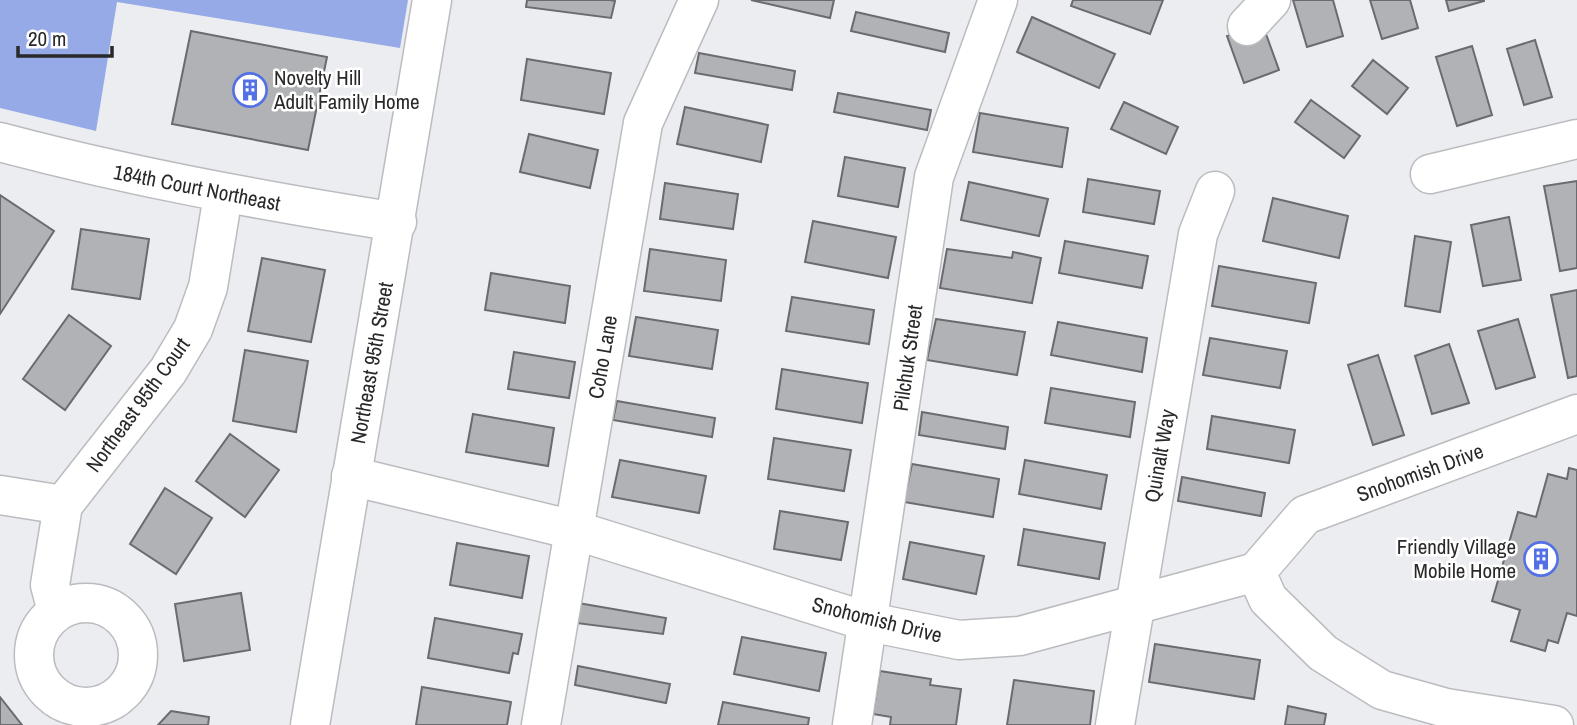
<svg xmlns="http://www.w3.org/2000/svg" width="1577" height="725" viewBox="0 0 1577 725" font-family="'Archivo Narrow',sans-serif">
<rect width="100%" height="100%" fill="#ecedf1"/>
<path fill="#95aae6" d="M0 0H408L400 48 117 2 96 131 0 108Z"/>
<g fill="#b1b2b5" stroke="#6a6b6e" stroke-width="2">
<path d="M527 0H610L615 1 611 18 526 7Z"/>
<path d="M751 0H834L830 18Z"/>
<path d="M1073 0H1163L1150 34 1071 6Z"/>
<path d="M1293 0H1333L1343 36 1307 47Z"/>
<path d="M1370 0H1410L1418 28 1382 39Z"/>
<path d="M1446 0H1484V1L1449 11Z"/>
<path d="M856 12 949 33 945 52 851 31Z"/>
<path d="M1032 17 1115 54 1099 88 1017 52Z"/>
<path d="M1262 23 1279 70 1244 83 1227 36Z"/>
<path d="M191 31 327 57 308 150 172 124Z"/>
<path d="M1535 40 1552 97 1524 105 1507 49Z"/>
<path d="M1472 46 1492 115 1457 126 1436 57Z"/>
<path d="M699 53 795 71 792 90 695 73Z"/>
<path d="M527 59 611 73 604 114 521 100Z"/>
<path d="M1373 60 1408 88 1387 114 1352 86Z"/>
<path d="M838 93 931 110 927 130 834 112Z"/>
<path d="M1311 100 1360 136 1344 158 1295 122Z"/>
<path d="M1124 102 1178 127 1166 154 1111 129Z"/>
<path d="M685 107 768 125 761 162 677 144Z"/>
<path d="M980 113 1068 128 1062 167 973 152Z"/>
<path d="M529 134 598 150 590 188 520 172Z"/>
<path d="M845 157 905 168 898 207 838 196Z"/>
<path d="M1088 179 1160 191 1154 224 1083 212Z"/>
<path d="M1577 181V268L1560 271 1544 186Z"/>
<path d="M969 182 1048 199 1039 236 961 220Z"/>
<path d="M665 183 738 194 733 229 660 219Z"/>
<path d="M0 195 54 231 0 314Z"/>
<path d="M1273 198 1348 216 1339 258 1263 241Z"/>
<path d="M1509 217 1521 280 1483 286 1471 225Z"/>
<path d="M813 221 896 237 888 278 805 262Z"/>
<path d="M81 229 149 239 140 299 72 289Z"/>
<path d="M1415 236 1451 242 1440 312 1405 306Z"/>
<path d="M1065 241 1148 256 1142 288 1059 273Z"/>
<path d="M650 249 726 260 721 301 644 291Z"/>
<path d="M947 249 1012 258 1013 252 1041 258 1032 303 940 288Z"/>
<path d="M262 258 325 270 311 342 248 331Z"/>
<path d="M1219 266 1316 283 1309 323 1212 306Z"/>
<path d="M491 273 570 286 565 323 485 310Z"/>
<path d="M1577 290V376L1568 378 1551 295Z"/>
<path d="M792 297 874 310 869 344 786 331Z"/>
<path d="M69 315 111 346 65 410 23 379Z"/>
<path d="M636 317 718 330 712 369 629 356Z"/>
<path d="M936 319 1025 332 1017 375 927 360Z"/>
<path d="M1518 319 1535 377 1496 389 1478 331Z"/>
<path d="M1058 322 1147 338 1142 372 1051 355Z"/>
<path d="M1210 338 1287 351 1280 388 1203 375Z"/>
<path d="M1449 344 1469 403 1432 414 1415 356Z"/>
<path d="M245 350 308 361 296 432 233 421Z"/>
<path d="M514 352 575 362 569 398 508 389Z"/>
<path d="M1378 355 1404 435 1373 445 1348 365Z"/>
<path d="M782 369 868 383 862 423 776 409Z"/>
<path d="M1051 388 1135 402 1130 437 1045 423Z"/>
<path d="M617 401 715 418 712 437 613 420Z"/>
<path d="M922 412 1008 427 1005 449 919 435Z"/>
<path d="M473 414 554 428 548 466 466 452Z"/>
<path d="M1212 416 1295 430 1289 463 1207 449Z"/>
<path d="M230 434 279 470 245 517 196 481Z"/>
<path d="M774 438 851 450 844 491 768 479Z"/>
<path d="M620 460 706 476 699 513 612 497Z"/>
<path d="M1025 460 1107 475 1101 509 1019 494Z"/>
<path d="M912 464 999 479 993 517 904 502Z"/>
<path d="M1569 468 1577 470V616L1567 613 1558 643 1548 640 1545 651 1511 641 1520 610 1492 601 1518 512 1536 517 1548 474 1567 479Z"/>
<path d="M1182 477 1265 493 1261 516 1178 501Z"/>
<path d="M165 488 212 518 176 574 130 544Z"/>
<path d="M780 511 848 522 841 560 774 549Z"/>
<path d="M1024 529 1105 543 1099 579 1018 565Z"/>
<path d="M910 542 984 556 976 594 903 579Z"/>
<path d="M457 543 529 556 522 598 450 585Z"/>
<path d="M241 593 250 650 184 661 175 604Z"/>
<path d="M578 603 666 618 663 634 576 623Z"/>
<path d="M435 618 522 634 518 654 513 653 509 673 428 658Z"/>
<path d="M742 637 826 653 819 691 734 674Z"/>
<path d="M1155 644 1260 660 1254 699 1149 682Z"/>
<path d="M578 666 670 684 666 703 575 685Z"/>
<path d="M880 671 931 679 930 685 961 689 956 725H890L891 717 873 714Z"/>
<path d="M1014 680 1094 691 1090 725H1007Z"/>
<path d="M422 687 511 702 507 725H416Z"/>
<path d="M0 697 22 725H0Z"/>
<path d="M723 702 809 718 808 725H718Z"/>
<path d="M1288 706 1326 714 1324 725H1285Z"/>
<path d="M171 711 209 717 208 725H158Z"/>
</g>
<g fill="none" stroke-linecap="round" stroke-linejoin="round">
<g stroke="#bbbcbf" stroke-width="41">
<g id="minor">
<path d="M1247 26 1271 0"/>
<path d="M0 142C131 177 263 201 397 222"/>
<path d="M1430 174 1577 139"/>
<path d="M351 476 574 530 869 622 959 640 1020 636 1256 572 1305 515 1577 414"/>
<path d="M0 495 63 505"/>
<path d="M1256 572 1268 599 1323 653 1382 690 1446 708 1554 725"/>
<circle cx="86" cy="655" r="52"/>
<path d="M57 611 50 585 63 505 168 371 193 329 208 287 223 195"/>
<path d="M310 725 432 0"/>
<path d="M541 725 643 123 699 0"/>
<path d="M852 725 934 177 998 0"/>
<path d="M1115 725 1198 234 1215 191"/>
</g>
</g>
<use href="#minor" stroke="#fff" stroke-width="38"/>
</g>
<defs>
<g id="building-ring" transform="scale(1.75)"><circle r="9.5" fill="#fff" stroke="#5370e5" stroke-width="1.5"/><path d="M-4-6H4V6H1V3H-1V6H-4ZM-2.5-4.3h1.7v1.8h-1.7ZM.8-4.3h1.7v1.8H.8ZM-2.5-1h1.7V.8h-1.7ZM.8-1h1.7V.8H.8Z" fill="#5370e5"/></g>
</defs>
<g fill-rule="evenodd">
<use href="#building-ring" x="250" y="90"/>
<use href="#building-ring" x="1541" y="559"/>
</g>
<g text-anchor="middle" stroke-width="5" stroke-linejoin="round" paint-order="stroke">
<g font-size="21" fill="#29292a" stroke="#fff" text-anchor="start">
<text x="274" y="85">Novelty Hill<tspan x="274" dy="24">Adult Family Home</tspan></text>
<text x="1516" y="554" text-anchor="end">Friendly Village<tspan x="1516" dy="24">Mobile Home</tspan></text>
</g>
<g font-size="21" fill="#29292a" stroke="#fff">
<text transform="translate(197 188) rotate(11)" y="7">184th Court Northeast</text>
<text transform="translate(603 357) rotate(-80)" y="7">Coho Lane</text>
<text transform="translate(908 358) rotate(-82)" y="7">Pilchuk Street</text>
<text transform="translate(372 363) rotate(-80)" y="7">Northeast 95th Street</text>
<text transform="translate(138 405) rotate(-54)" y="7">Northeast 95th Court</text>
<text transform="translate(1160 456) rotate(-80)" y="7">Quinalt Way</text>
<text transform="translate(1420 473) rotate(-20)" y="7">Snohomish Drive</text>
<text transform="translate(877 620) rotate(14)" y="7">Snohomish Drive</text>
</g>
</g>
<path d="M18 46v10h94v-10" fill="none" stroke="#29292a" stroke-width="3.5"/>
<text x="28" y="46" font-size="21" fill="#29292a" stroke="#ffffff" stroke-width="5" paint-order="stroke">20 m</text>
</svg>
